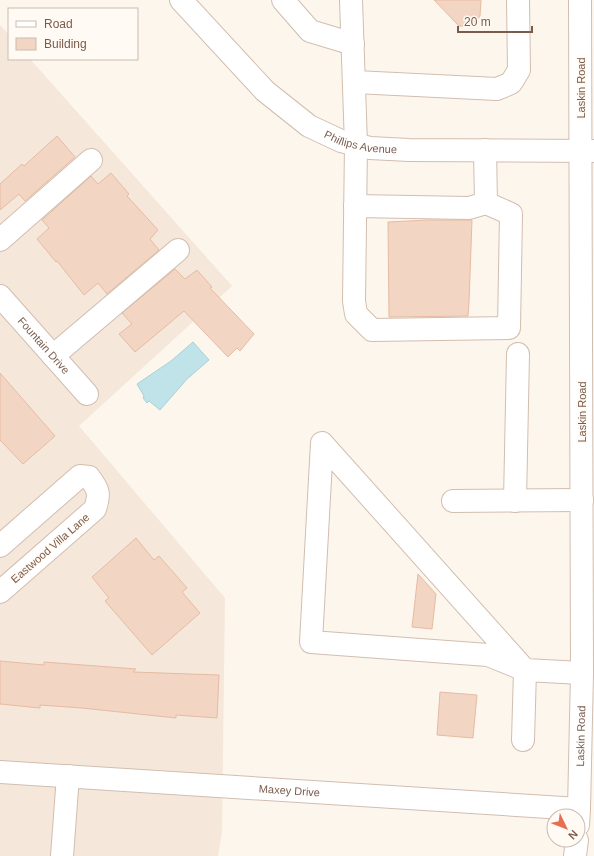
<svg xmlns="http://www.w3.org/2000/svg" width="594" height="856" viewBox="0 0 594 856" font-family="Helvetica,sans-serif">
<rect width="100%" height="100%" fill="#fdf6ec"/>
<path fill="#f5e8da" d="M0 25 9 35V59H30L232 286 79 426 225 598 222 833 218 856H0Z"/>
<path fill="#bfe3e8" stroke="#a5d3da" d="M193 342 209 360 187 379 160 410 149 401 147 403 143 398 144 396 137 384 171 361Z"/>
<g fill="#f3d5c3" stroke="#e6bba3">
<path d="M434 0H481L480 16 472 26H459Z"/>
<path d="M57 136 75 157 25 201 19 194 0 210V184L22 164 24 166Z"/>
<path d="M111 173 129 194 127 196 158 230 150 239 159 250 107 294 98 283 84 295 57 261 56 262 37 239 49 228 42 220 91 176 98 184Z"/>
<path d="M428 220H472L469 303 468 316 389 317 388 222Z"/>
<path d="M175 269 185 279 197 270 212 287 210 288 254 334 240 351 237 348 228 357 184 311 135 352 119 334 132 324 122 313Z"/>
<path d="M0 373 55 436 23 464 0 440Z"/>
<path d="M136 538 154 560 159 556 187 588 182 592 200 613 152 655 105 601 109 598 92 577Z"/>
<path d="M418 574 436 594 432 629 412 627Z"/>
<path d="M0 661 44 665V662L136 669 133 672 219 675 217 718 176 715V718L82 708 40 705V708L0 704Z"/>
<path d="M440 692 477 695 473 738 437 735Z"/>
</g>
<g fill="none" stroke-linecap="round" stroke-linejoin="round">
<g stroke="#d1beb0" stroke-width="24">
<g id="minor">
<path id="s1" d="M181 0 265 91 309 126 341 141 370 148 409 150 594 151"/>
<path d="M283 0 310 31 353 44"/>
<path d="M351 0 356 145 354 301 356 314 372 330 509 328 511 214 486 203 485 150"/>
<path d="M355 82 497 89 511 83 519 70 518 0"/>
<path d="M355 206 469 208 486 203"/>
<path d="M0 240 91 160"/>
<path id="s2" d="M0 296 87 394"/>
<path d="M53 356 178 250"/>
<path d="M453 501 582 500"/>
<path d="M515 501 518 354"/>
<path d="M0 546 80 476 89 477C99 490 100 494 95 509L0 592"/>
<path d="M523 740 525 670 322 443 311 642 488 655 525 670 582 673"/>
<path id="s3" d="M0 772 579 809"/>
<path id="s4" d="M578 825 579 809 582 673 580 0"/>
<path d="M62 856 68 776"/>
<path d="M575 856 577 840"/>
</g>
</g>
<use href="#minor" stroke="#fff" stroke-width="22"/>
</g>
<g text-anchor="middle" stroke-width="3" stroke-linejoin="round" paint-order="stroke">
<g font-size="11" fill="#7a5c4d" stroke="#fffaf3">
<text transform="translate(581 88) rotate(-90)" y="4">Laskin Road</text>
<text dy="4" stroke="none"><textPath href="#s1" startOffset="235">Phillips Avenue</textPath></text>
<text dy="4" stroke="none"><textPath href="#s2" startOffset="66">Fountain Drive</textPath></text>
<text transform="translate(582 412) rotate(-90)" y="4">Laskin Road</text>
<text transform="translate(50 548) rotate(-41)" y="4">Eastwood Villa Lane</text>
<text dy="4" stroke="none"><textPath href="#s4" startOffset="89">Laskin Road</textPath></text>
<text dy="4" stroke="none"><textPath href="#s3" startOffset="290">Maxey Drive</textPath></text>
</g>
</g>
<rect x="8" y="8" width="130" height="52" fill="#fffaf3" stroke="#cabbb1"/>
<rect x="16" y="21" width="20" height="6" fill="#ffffff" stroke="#cabbb1"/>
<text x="44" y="28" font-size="12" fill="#7a5c4d">Road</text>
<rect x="16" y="38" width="20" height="12" fill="#f3d5c3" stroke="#cabbb1"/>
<text x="44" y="48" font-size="12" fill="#7a5c4d">Building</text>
<g transform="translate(566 828) rotate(133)"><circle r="19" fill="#fffaf3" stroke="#cabbb1"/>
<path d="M0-3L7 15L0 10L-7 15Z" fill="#e76f51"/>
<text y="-6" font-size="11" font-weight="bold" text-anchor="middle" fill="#7a5c4d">N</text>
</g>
<path d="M458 26v6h74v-6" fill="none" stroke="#7a5c4d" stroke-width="2"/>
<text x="464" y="26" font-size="12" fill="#7a5c4d" stroke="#fffaf3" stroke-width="3" paint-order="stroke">20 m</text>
</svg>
